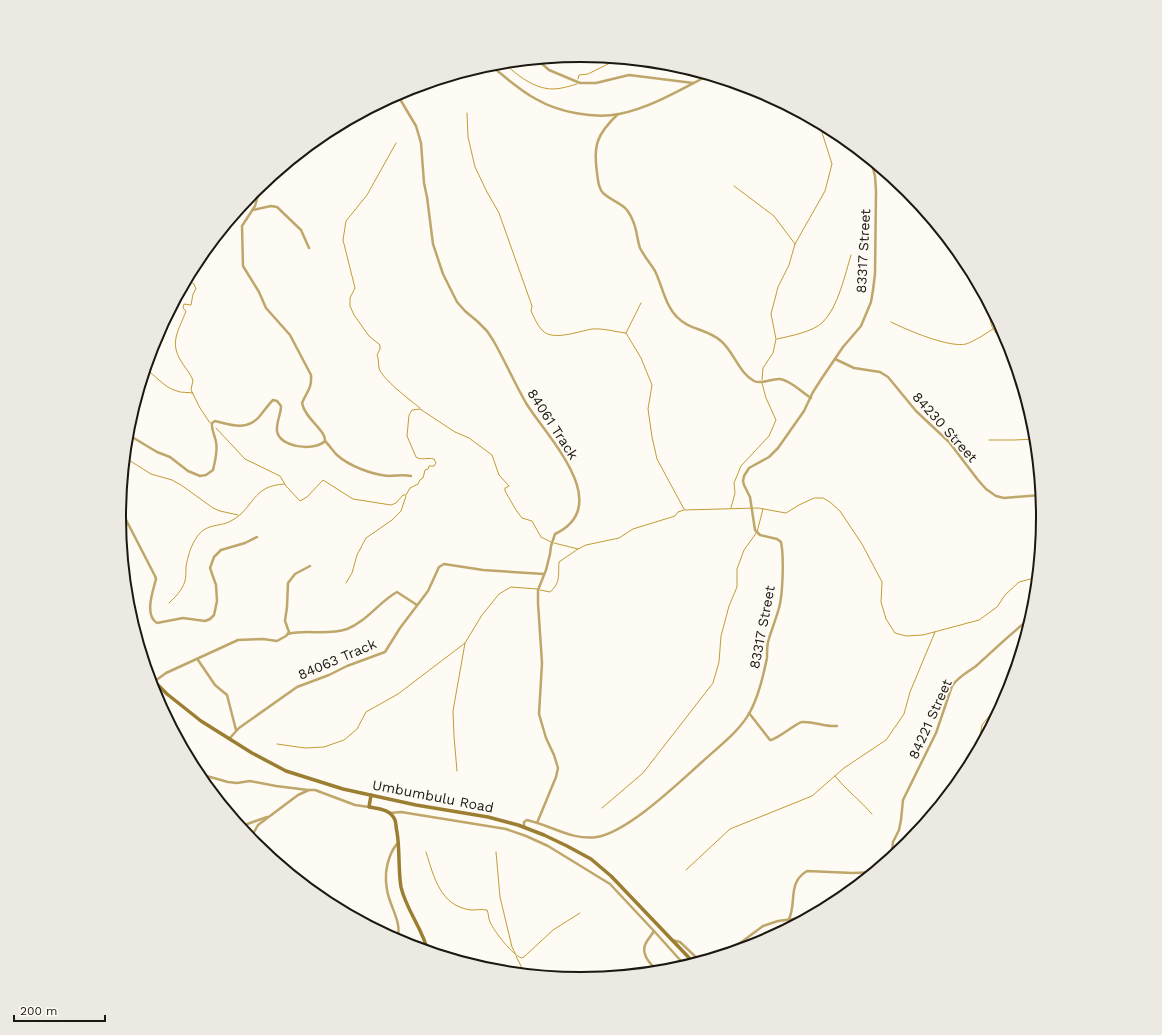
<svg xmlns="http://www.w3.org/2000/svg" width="1162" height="1035" viewBox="0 0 1162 1035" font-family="'Work Sans',sans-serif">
<rect width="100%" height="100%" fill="#fefbf4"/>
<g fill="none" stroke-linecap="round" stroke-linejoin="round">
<g stroke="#c19b35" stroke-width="1">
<path d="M504 63C517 75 534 89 553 89 561 89 570 86 577 84"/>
<path d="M578 79 579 75 588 74 614 61 616 58"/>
<path d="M467 113 468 137 475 167 487 192 499 213 532 306 531 311C534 317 537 325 542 330 552 342 579 331 592 329 603 328 616 332 626 333L641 358 652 385 648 409 652 437 657 459 684 509"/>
<path d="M396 143 367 195 346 221 343 240 355 288 350 298V306L354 315 369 336 380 345V349L377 355C379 359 378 363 379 368 382 379 410 400 420 408"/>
<path d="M734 186 774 216 795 244"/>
<path d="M186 279 194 284 196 289 193 294 191 305 184 304 183 308 186 311C179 330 169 342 181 361 185 368 190 373 193 380L191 390 200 408 210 423"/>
<path d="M990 307C988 328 995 333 1010 347"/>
<path d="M891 322C907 330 949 348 966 344 975 341 985 334 993 329"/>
<path d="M626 333 641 303"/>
<path d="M777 339C790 336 813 332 823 322 838 307 845 275 851 255"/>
<path d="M145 369C156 375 164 388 177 391 181 393 188 392 193 393"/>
<path d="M762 380 763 368 773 353 776 339 771 314 778 287 789 265 795 244 825 191 832 164 819 123"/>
<path d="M216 428 245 459 280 476 286 486 300 501 307 497 323 480 353 499 391 505 396 503 403 495H406L410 488 418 484 420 480 423 478 425 470 428 469 429 466H434L436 463 434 459C427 457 422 461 416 457L407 436 409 415 412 410 420 409 455 432 469 438 492 455 499 475 509 486 505 488V491L516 510 522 518 532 521 541 537 551 542"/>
<path d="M989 440H1014L1036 439"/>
<path d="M124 457 151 474 172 480 181 485 213 508 220 511 238 515"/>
<path d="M731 508 735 493 734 483 741 466 769 436 776 420 766 398 762 383"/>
<path d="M554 543 578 549 586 545 619 538 633 529 675 516 678 512 684 510 758 508 786 513 799 505 814 498H823L830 502 840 511 862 544 882 582 881 602 886 619 895 633 906 636 923 635 979 620 997 607 1005 595 1019 582 1038 577"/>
<path d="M346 583 352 573 357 555 366 538 392 520 401 511 406 496"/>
<path d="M540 590 550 592C561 582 558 575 559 562L578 549"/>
<path d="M169 603C175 597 182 591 185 581 186 577 186 571 186 566 188 557 190 548 195 540 205 522 218 528 231 521 255 508 251 486 284 484"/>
<path d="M1006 685 1010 688"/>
<path d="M1000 711 1003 690 1014 657 1023 646"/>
<path d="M277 744 305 748 324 747 344 740 357 729 366 712 398 694 465 643 482 615 499 594 511 587 537 589"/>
<path d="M977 753 982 725 1001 701"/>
<path d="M457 771 454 736 453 711 465 643"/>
<path d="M835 776C846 790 860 800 872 814"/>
<path d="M602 808 643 773 713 683 719 662 721 636 729 606 737 587V569L744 550 757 532 763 509"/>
<path d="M426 852C434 877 440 906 471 910 477 910 482 909 487 910 489 914 488 918 490 922 494 931 513 956 522 958L525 956 553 930 580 913"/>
<path d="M496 852 500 897 512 947 515 953"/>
<path d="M686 870 730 829 812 796 844 768 886 740 904 714 910 692 935 632"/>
<path d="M516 956 525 974"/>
</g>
<g stroke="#bfa76b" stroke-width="2.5">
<path d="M539 59 541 63 549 70 580 83H596L629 75 693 83"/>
<path d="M489 64C504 76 519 90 536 99 558 112 594 119 619 114 650 108 682 89 709 75"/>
<path d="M397 94 416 126 421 143 424 183 427 197 433 244 443 274 457 302 465 311 477 321 487 331 493 340C505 361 514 382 526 403 546 436 616 505 555 534L551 546 550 554 546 570 538 590V603L542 663 539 714 546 738 554 755 558 768 556 777 537 823"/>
<path d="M618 114C597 134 593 145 597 173 598 180 598 188 603 193 616 205 625 201 633 221 637 230 637 239 640 248 644 256 650 263 655 271 662 285 665 305 677 317 689 330 708 329 721 341 734 352 739 373 754 381 762 385 772 378 780 379 792 381 801 392 811 398"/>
<path d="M253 210 271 206 277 207 301 230 309 248"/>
<path d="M835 359 854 368 880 372 888 377 916 411 949 442 978 480 986 489 996 496 1004 498 1041 495"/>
<path d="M127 434 157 452 170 457 188 471 200 476 206 475 213 470C215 461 218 451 216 442 215 435 211 430 212 423L215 421C231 425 246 431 259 417 264 411 268 405 273 400L277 401 281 406C281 414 276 423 277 431 279 447 314 452 325 441 326 430 305 419 302 403 307 391 312 389 311 375L290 335 266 308 259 292 243 266 242 226 255 206 261 185"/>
<path d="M325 441C329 445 333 451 337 455 349 466 373 475 389 476 397 476 402 474 411 476"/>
<path d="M119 513 122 512 155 576 156 579C153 591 144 615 157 623L183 618 205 621 210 619 214 615 217 601 216 585 210 568 214 557 221 550 245 543 257 537"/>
<path d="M288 634C308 629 326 636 347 629 366 622 379 602 397 592L417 605"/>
<path d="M198 660 215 685 227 695 236 730"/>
<path d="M155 681 166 673 238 640 263 639 277 641 286 636 289 632 285 621 287 607 288 583 295 574 310 566"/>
<path d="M749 713 770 740H771C781 737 796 723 802 722 814 721 824 727 837 726"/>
<path d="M229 739 239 728 297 687 329 675 347 666 385 652 400 628 428 591 439 567 444 564 483 570 544 574"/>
<path d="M196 773 228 782 237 783 250 781 276 786 308 790"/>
<path d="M390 813 401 812 506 829 526 836 548 846 610 884 654 931 681 961 688 966"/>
<path d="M239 827 267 817"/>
<path d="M524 827V822L527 820C550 825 573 841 597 837 629 831 677 784 702 762 718 747 739 732 750 712 759 695 763 676 767 658 767 653 767 647 768 642 771 631 776 619 779 608 783 594 784 556 781 542L777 539 760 535 755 530 750 497 744 485 743 481 744 476 749 468 769 457 778 448 804 411 813 392 822 378 843 347 861 326 871 302 873 290 875 274 876 191 875 176 871 160"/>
<path d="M250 839 258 825 298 795 309 790H315L355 805 369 807"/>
<path d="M891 858 893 842 899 830 901 820 903 800 936 733 952 686C958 677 968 672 976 666 994 650 1012 632 1032 617"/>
<path d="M789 919C797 902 787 883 807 871L853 873 875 872"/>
<path d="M654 931C651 936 647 940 645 945 641 955 652 967 660 972"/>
<path d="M672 940 680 942 701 962"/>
<path d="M397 941C403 922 390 908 387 890 385 879 386 866 390 856 392 851 394 847 398 843"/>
<path d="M724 955 763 926 778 921 809 917"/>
</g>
<g stroke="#9b7e32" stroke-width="3.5">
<path d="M148 675 167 694 201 721 252 753 286 771 343 789 416 805 488 817 518 825 544 835 567 846 591 859 611 876 695 964"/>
<path d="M371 795 369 807C379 809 390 809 395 820 396 823 396 828 397 832 400 850 398 869 401 887 406 910 423 929 428 952"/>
</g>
</g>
<g text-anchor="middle" stroke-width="3.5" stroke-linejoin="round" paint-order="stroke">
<g font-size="14" fill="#1b1812" stroke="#fefbf4">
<text transform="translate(863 251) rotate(-87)" y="5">83317 Street</text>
<text transform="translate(553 424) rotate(57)" y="5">84061 Track</text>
<text transform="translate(945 427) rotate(48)" y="5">84230 Street</text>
<text transform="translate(762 627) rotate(-79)" y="5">83317 Street</text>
<text transform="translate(337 659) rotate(-23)" y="5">84063 Track</text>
<text transform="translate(930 719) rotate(-66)" y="5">84221 Street</text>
<text transform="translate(433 796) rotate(11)" y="5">Umbumbulu Road</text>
</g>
</g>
<path d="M0 0H1162V1035H0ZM126 517a455 455 0 1 1 910 0a455 455 0 1 1-910 0Z" fill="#ece9e2" fill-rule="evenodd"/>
<path fill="none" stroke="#1b1812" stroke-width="2" d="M126 517a455 455 0 1 1 910 0a455 455 0 1 1-910 0Z"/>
<path d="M14 1015v6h91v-6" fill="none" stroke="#1b1812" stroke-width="2"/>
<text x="20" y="1015" font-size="12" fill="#1b1812" stroke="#fefbf4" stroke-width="3" paint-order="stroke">200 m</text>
</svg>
